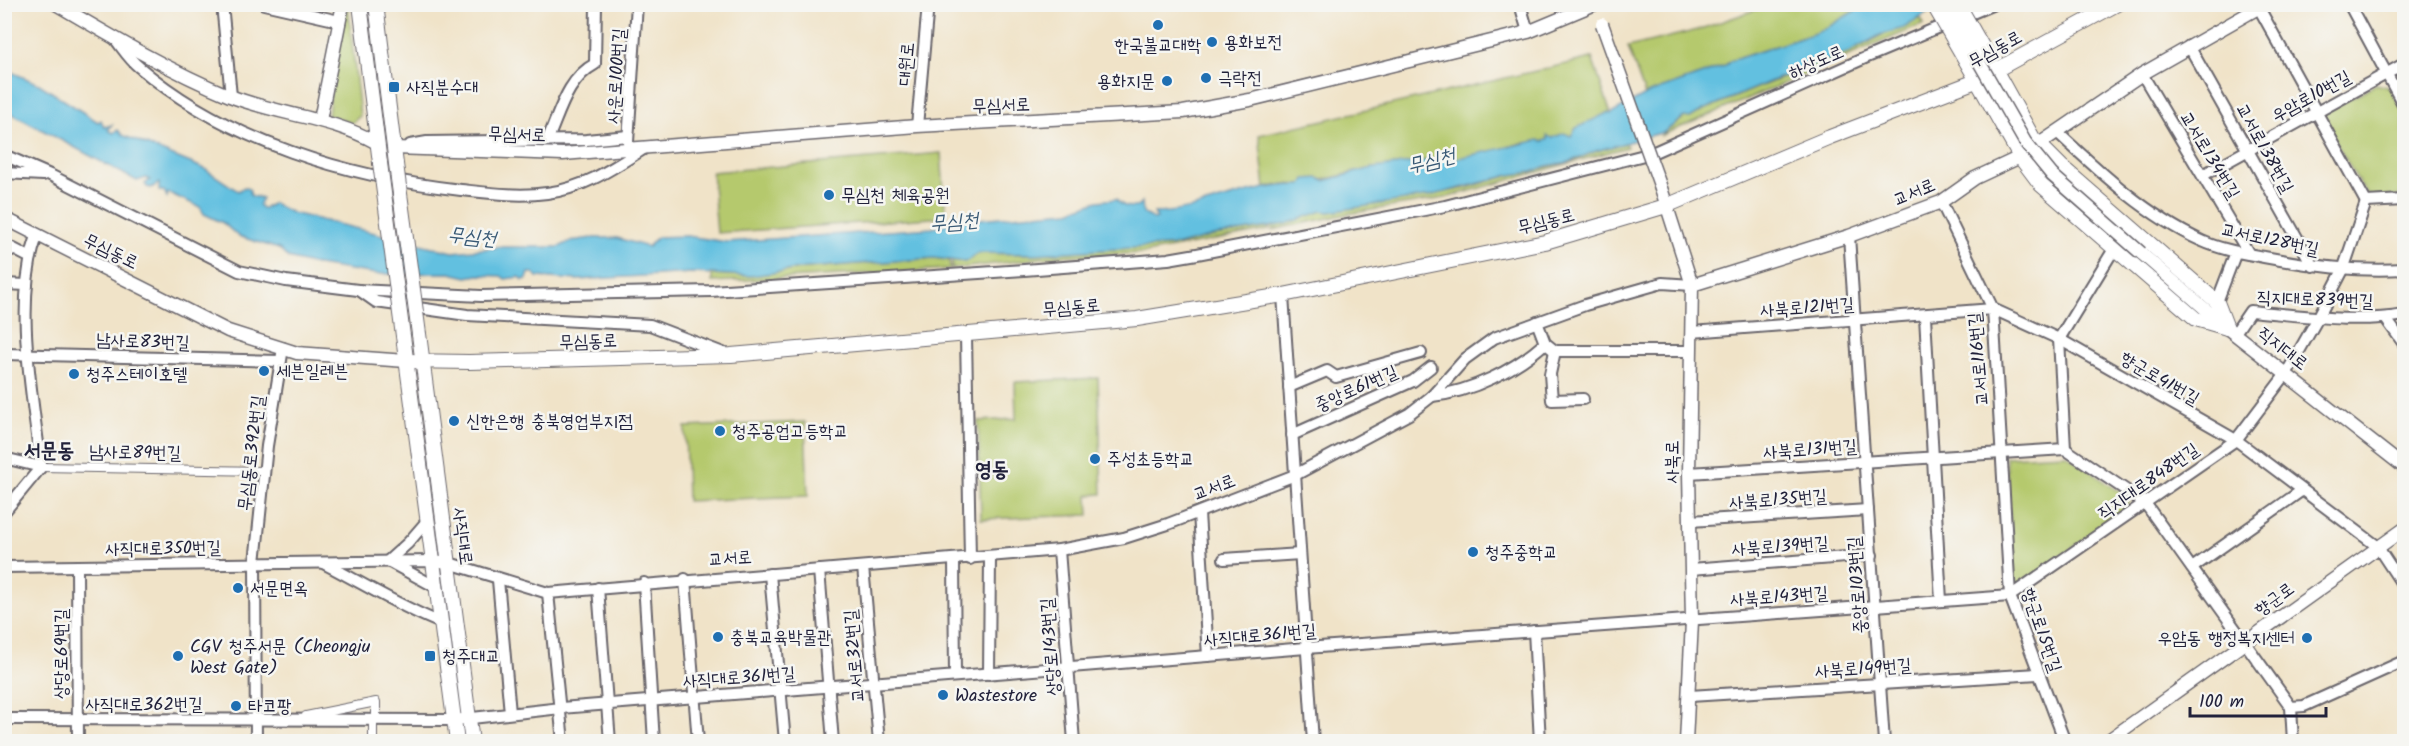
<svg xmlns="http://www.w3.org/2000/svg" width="2409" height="746" viewBox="0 0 2409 746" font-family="Kalam,'Poor Story',sans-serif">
<rect width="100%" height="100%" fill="#f6f6f2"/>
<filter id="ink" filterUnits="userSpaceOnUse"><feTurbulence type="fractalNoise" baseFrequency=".0167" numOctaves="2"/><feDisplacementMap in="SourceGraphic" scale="12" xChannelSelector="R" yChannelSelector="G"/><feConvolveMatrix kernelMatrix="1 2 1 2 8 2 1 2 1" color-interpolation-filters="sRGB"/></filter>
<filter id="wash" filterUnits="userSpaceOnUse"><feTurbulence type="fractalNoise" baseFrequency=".008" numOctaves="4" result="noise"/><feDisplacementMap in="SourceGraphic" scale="24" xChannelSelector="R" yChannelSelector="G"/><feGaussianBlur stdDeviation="1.35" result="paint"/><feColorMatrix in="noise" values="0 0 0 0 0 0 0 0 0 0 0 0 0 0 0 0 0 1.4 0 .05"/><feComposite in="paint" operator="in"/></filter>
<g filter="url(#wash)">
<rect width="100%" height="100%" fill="#f0e3c8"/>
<g fill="#b5c96d" stroke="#6c7654" stroke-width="1.5">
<path d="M348 5 360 116 352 123 328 115 339 29Z"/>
<path d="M1769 5H1867C1846 13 1831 29 1810 35 1783 44 1757 52 1730 61L1725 66 1645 95 1628 47 1698 30Z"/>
<path d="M1920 18 1924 24 1660 136 1685 117 1690 118 1703 110 1870 42C1885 31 1904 27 1920 18Z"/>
<path d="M1592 58 1611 114H1607L1576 128 1572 136 1550 138 1542 142 1521 143 1490 153 1449 161H1424L1368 169 1302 185 1284 184 1265 188 1259 135Z"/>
<path d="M2376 84 2390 88 2404 113V196L2371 198 2361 186 2324 121 2325 112Z"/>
<path d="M1625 143 1627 147 1445 198 1347 214 1272 230 1271 226 1322 211 1329 212 1467 188 1510 175 1569 162 1596 151Z"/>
<path d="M941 153 946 217 717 233 712 172Z"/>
<path d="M1269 227V230L1146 253 1059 256 952 269V260L965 262 979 253 1034 254 1179 245 1213 236Z"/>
<path d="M934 258 949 260 950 269 712 282V274L751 276 806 268Z"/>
<path d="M1098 378 1102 494 1088 495 1089 515 981 519 978 421 1016 419 1015 382Z"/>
<path d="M805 422 808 496 687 501 685 427Z"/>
<path d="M2066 454 2129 499V506L2025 583H2014L2006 457Z"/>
</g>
<path fill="#62c0e0" stroke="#42718e" stroke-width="1.5" d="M1867 5H1940L1904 28 1880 35 1850 52 1779 78 1703 110 1690 118 1684 117 1664 132 1596 151 1569 162 1546 166 1532 172 1510 175 1430 196 1329 212 1322 211 1286 224 1213 236 1179 245 1034 254 979 253 965 262 934 258 806 268 751 276 692 273 577 280 537 277 534 273H529L527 279 523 280 520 277 505 279 501 276 478 275 467 277 450 273 376 274 311 264 288 258 279 249 238 236 223 223 204 214 200 207 171 194 168 193 167 197 164 191H159V183L151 188 147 187 145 184 150 180 146 178 137 181 5 110V72L9 71 39 84 98 122 101 120 104 127 112 125 108 130 113 133 118 130 122 135 205 169 238 191 244 187 249 189 251 196 262 198 259 205 263 209 273 203 292 213 453 252 503 247H559L571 241 592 238H617L648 247 657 237 687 236 727 242 932 228 957 221 1069 211 1098 201 1116 199C1122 207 1128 207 1137 207L1142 202 1143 213 1153 219 1157 218 1154 213C1205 212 1250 183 1302 185L1305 179 1319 178 1324 181 1368 169 1445 158 1449 160 1539 140 1542 142 1548 139 1547 136 1553 138 1564 133 1571 136 1576 128 1607 113 1611 114 1649 93 1725 66 1730 61C1757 52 1783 44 1810 35 1831 29 1846 13 1867 5Z"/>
</g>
<g filter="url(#ink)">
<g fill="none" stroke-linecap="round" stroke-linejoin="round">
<g stroke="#6a666c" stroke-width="10">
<g id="pedestrian">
<path d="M41 467 265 471"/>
<path d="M306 716 376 702V720"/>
<path d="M373 720V742"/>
</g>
</g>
<g stroke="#6a666c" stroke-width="14">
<g id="minor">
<path d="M222 4 231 96"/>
<path d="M264 4 339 21"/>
<path d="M1520 4 1528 32"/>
<path d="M2349 4 2404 106"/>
<path d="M2259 8 2366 202"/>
<path d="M116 40C123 49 130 60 139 67 227 142 349 177 461 190 489 193 519 197 547 193 583 189 615 167 645 148"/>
<path d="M2189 46 2313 266"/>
<path d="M2142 74 2249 254"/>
<path d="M917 126 928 4"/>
<path d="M2057 132C2101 173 2147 216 2202 241 2222 250 2243 253 2264 257 2312 266 2356 272 2404 269"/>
<path d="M547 141C560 112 567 79 595 64L596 4"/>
<path d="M628 142 637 4"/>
<path d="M410 145 427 142 586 140 628 136"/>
<path d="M4 155 50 175 239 271 286 281 358 290 481 296 711 291 1024 270 1168 259 1197 254 1445 206 1652 153 1865 58 1994 4"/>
<path d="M4 173 43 175"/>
<path d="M2203 175 2404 64"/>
<path d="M1941 202 1993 309 2010 596 2065 742"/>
<path d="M2366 202 2404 200"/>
<path d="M1849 236 1884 742"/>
<path d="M4 244 29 257"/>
<path d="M4 284 27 285"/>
<path d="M359 290 376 302 467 315 650 325 723 353"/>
<path d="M1283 295 1313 742"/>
<path d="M2217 302 2236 252"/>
<path d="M1993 309 2059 339 2236 440 2377 546 2404 587"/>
<path d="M1925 316 1941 601"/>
<path d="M2386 319 2404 344"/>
<path d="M1537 322 1545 343 1555 351H1691"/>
<path d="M1692 332 1993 309"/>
<path d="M2235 333 2250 311C2300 315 2355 324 2404 315"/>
<path d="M966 335 970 559"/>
<path d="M1555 351 1550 374 1552 400 1583 399"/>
<path d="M4 354 280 361"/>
<path d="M1289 387 1327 371 1336 377 1421 353"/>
<path d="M1432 396C1471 392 1515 370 1545 343"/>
<path d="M1292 435 1413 381 1431 367"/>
<path d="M2065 449 2059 339 2114 249"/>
<path d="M4 458 41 467"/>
<path d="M1689 473 2065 449 2145 503 2291 707 2293 742"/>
<path d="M4 512 41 467C33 397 13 302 37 236"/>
<path d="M1199 513 1208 656"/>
<path d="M427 521 408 543 388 561 436 587"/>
<path d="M1690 521 1868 510"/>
<path d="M1059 550 1074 742"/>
<path d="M1224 559 1300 554"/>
<path d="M954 560 955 676"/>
<path d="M325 564C364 584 400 607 441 623"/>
<path d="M4 567 433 561 449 563 548 593 1059 550 1124 538 1168 524 1295 475 1409 414 1432 396 1465 359 1494 338 1585 305 1662 283 1692 285"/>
<path d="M77 567 78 742"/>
<path d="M863 567 879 742"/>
<path d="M2192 568 2301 491"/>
<path d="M1691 569 1872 555"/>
<path d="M819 570 833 742"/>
<path d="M770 574 785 742"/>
<path d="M685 579 698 742"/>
<path d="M498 580 510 713"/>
<path d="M644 583 654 742"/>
<path d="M598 588 610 742"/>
<path d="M548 593 563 742"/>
<path d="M1534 631 1540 742"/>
<path d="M989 674 990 557"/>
<path d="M1690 696 2038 674"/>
<path d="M2291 707 2304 706 2404 661"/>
<path d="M4 719 454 720 561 708 1306 648 2010 596 2236 440 2286 374 2319 316 2343 270 2366 202"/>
<path d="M256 742 255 563 267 446 283 348"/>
</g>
</g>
<g stroke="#6a666c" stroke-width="15">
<g id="tertiary">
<path d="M56 4C112 37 170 71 230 96 278 115 331 117 377 143"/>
<path d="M320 120 343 4"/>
<path d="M394 148 563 154 917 126 1183 112 1250 100 1528 32 1595 4"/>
<path d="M1661 188 1692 285 1689 473 1692 621 1686 742"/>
<path d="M4 218 228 331 297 353 406 361"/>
<path d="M2141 253 2227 328 2404 467"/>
<path d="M1692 285 1849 236 1941 202 1975 178 2020 157 2142 74 2265 4"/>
<path d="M2106 742 2404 529"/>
</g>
</g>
<g stroke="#6a666c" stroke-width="16">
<g id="secondary">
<path d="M360 4 380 163"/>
<path d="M376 4 396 164"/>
<path d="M1983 48 2033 138 2061 166 2217 302 2227 328"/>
<path d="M1966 61 2020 157 2041 185 2196 319 2227 328"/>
<path d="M419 334 472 742"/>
<path d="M403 336 457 742"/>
<path d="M406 361 469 362 731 355 1137 319 1283 295 1545 242 1666 206 1830 137 1976 81 2117 4"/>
</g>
</g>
<use href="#pedestrian" stroke="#fff" stroke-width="8"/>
<use href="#minor" stroke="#fff" stroke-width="10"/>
<use href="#tertiary" stroke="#fff" stroke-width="12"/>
<use href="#secondary" stroke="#fff" stroke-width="14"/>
<g stroke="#6a666c" stroke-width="15" stroke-linecap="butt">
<g id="tertiary-bridge">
<path d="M1946 4 2025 142 2052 175 2141 253"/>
<path d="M1602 24 1661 188"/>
</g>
</g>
<g stroke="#6a666c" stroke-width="16" stroke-linecap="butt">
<g id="secondary-bridge">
<path d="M1933 4 1966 61"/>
<path d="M1958 4 1983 48"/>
<path d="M380 163 403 336"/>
<path d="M396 164 419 334"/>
</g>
</g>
<use href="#tertiary-bridge" stroke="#fff" stroke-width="12"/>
<use href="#secondary-bridge" stroke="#fff" stroke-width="14"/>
</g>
</g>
<g fill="#1f6fb2" stroke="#f6f6f2" stroke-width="2">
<circle cx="1158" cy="25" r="6"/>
<circle cx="1212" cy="42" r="6"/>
<circle cx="1206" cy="78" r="6"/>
<circle cx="1167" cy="81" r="6"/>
<rect x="388" y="81" width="12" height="12" rx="3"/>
<circle cx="829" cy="195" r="6"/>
<circle cx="264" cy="371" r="6"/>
<circle cx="74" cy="374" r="6"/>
<circle cx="454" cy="421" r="6"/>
<circle cx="720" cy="431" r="6"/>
<circle cx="1095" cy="459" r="6"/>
<circle cx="1473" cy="552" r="6"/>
<circle cx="238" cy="588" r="6"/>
<circle cx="718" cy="637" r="6"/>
<circle cx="2307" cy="638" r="6"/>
<circle cx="178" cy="656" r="6"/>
<rect x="424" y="650" width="12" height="12" rx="3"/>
<circle cx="943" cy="695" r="6"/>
<circle cx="236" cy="706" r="6"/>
</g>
<g text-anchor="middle" stroke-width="5" stroke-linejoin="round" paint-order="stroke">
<g font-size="18" fill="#22223b" stroke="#f6f6f2" text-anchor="start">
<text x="1224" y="48">용화보전</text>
<text x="1158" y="51" text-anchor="middle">한국불교대학</text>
<text x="1218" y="84">극락전</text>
<text x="1155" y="87" text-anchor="end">용화지문</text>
<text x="406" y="93">사직분수대</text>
<text x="841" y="201">무심천 체육공원</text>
<text x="276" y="377">세븐일레븐</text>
<text x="86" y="380">청주스테이호텔</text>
<text x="466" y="427">신한은행 충북영업부지점</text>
<text x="732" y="437">청주공업고등학교</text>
<text x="1107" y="465">주성초등학교</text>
<text x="1485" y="558">청주중학교</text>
<text x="250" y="594">서문면옥</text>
<text x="730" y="643">충북교육박물관</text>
<text x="2295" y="644" text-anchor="end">우암동 행정복지센터</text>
<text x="190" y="652">CGV 청주서문 (Cheongju<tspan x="190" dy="21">West Gate)</tspan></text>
<text x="442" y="662">청주대교</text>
<text x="955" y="701">Wastestore</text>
<text x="248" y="712">타코팡</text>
</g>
<g font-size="18" fill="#22223b" stroke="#f6f6f2">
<text transform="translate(1995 49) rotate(-29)" y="6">무심동로</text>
<text transform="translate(1816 62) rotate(-24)" y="6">하상도로</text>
<text transform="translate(906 64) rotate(-85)" y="6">대원로</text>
<text transform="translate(616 76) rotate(-86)" y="6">사운로100번길</text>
<text transform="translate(2311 96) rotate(-29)" y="6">우암로10번길</text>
<text transform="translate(1001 105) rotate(-2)" y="6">무심서로</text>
<text transform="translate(517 134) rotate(2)" y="6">무심서로</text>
<text transform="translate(2265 148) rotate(61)" y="6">교서로138번길</text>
<text transform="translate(2210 155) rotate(59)" y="6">교서로134번길</text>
<text transform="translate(1914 192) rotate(-23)" y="6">교서로</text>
<text transform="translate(1546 221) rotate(-14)" y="6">무심동로</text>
<text transform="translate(2270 239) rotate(12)" y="6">교서로128번길</text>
<text transform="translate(111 251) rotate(26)" y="6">무심동로</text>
<text transform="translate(2315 299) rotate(2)" y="6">직지대로839번길</text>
<text transform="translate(1071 307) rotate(-5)" y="6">무심동로</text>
<text transform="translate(1807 307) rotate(-4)" y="6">사북로121번길</text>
<text transform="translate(143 341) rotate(2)" y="6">남사로83번길</text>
<text transform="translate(588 341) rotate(-2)" y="6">무심동로</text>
<text transform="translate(2283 348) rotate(38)" y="6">직지대로</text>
<text transform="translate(1978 359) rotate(-95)" y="6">교서로116번길</text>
<text transform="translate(2160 378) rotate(30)" y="6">향군로41번길</text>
<text transform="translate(1356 388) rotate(-24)" y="6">중앙로61번길</text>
<text transform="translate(1810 449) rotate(-4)" y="6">사북로131번길</text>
<text transform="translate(135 452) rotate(1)" y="6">남사로89번길</text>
<text transform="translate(251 453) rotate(-83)" y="6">무심동로392번길</text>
<text transform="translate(1672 462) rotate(-90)" y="6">사북로</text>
<text transform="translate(2148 481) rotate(-35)" y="6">직지대로848번길</text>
<text transform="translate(1214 487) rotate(-21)" y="6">교서로</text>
<text transform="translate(1778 499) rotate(-4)" y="6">사북로135번길</text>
<text transform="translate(463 536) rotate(82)" y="6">사직대로</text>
<text transform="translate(1780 546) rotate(-4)" y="6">사북로139번길</text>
<text transform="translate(163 548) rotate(-1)" y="6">사직대로350번길</text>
<text transform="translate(730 558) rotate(-4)" y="6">교서로</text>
<text transform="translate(1857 585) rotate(-94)" y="6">중앙로103번길</text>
<text transform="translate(1779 596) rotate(-4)" y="6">사북로143번길</text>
<text transform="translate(2274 599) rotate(-36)" y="6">향군로</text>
<text transform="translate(2042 630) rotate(71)" y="6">향군로15번길</text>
<text transform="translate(1260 635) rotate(-5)" y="6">사직대로361번길</text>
<text transform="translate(1050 647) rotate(-94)" y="6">상당로143번길</text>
<text transform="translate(61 654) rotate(-90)" y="6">상당로69번길</text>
<text transform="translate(854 656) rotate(-95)" y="6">교서로32번길</text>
<text transform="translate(1863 668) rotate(-4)" y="6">사북로149번길</text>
<text transform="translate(739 677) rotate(-4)" y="6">사직대로361번길</text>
<text x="144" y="710">사직대로362번길</text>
</g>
<g font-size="20" font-style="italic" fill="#385975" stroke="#f6f6f2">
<text transform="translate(1431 160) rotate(-14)" y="7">무심천</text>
<text transform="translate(954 221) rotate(-5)" y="7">무심천</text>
<text transform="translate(472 236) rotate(6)" y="7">무심천</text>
</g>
<g font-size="21" font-weight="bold" fill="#22223b" stroke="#f6f6f2">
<text x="49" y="457">서문동</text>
<text x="992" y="476">영동</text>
</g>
</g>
<rect width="2409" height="746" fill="none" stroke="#f6f6f2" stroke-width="24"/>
<path d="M2190 707v9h136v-9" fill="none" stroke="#22223b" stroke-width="3"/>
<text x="2199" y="707" font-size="18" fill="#22223b" stroke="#f6f6f2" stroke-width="4.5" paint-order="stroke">100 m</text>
</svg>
